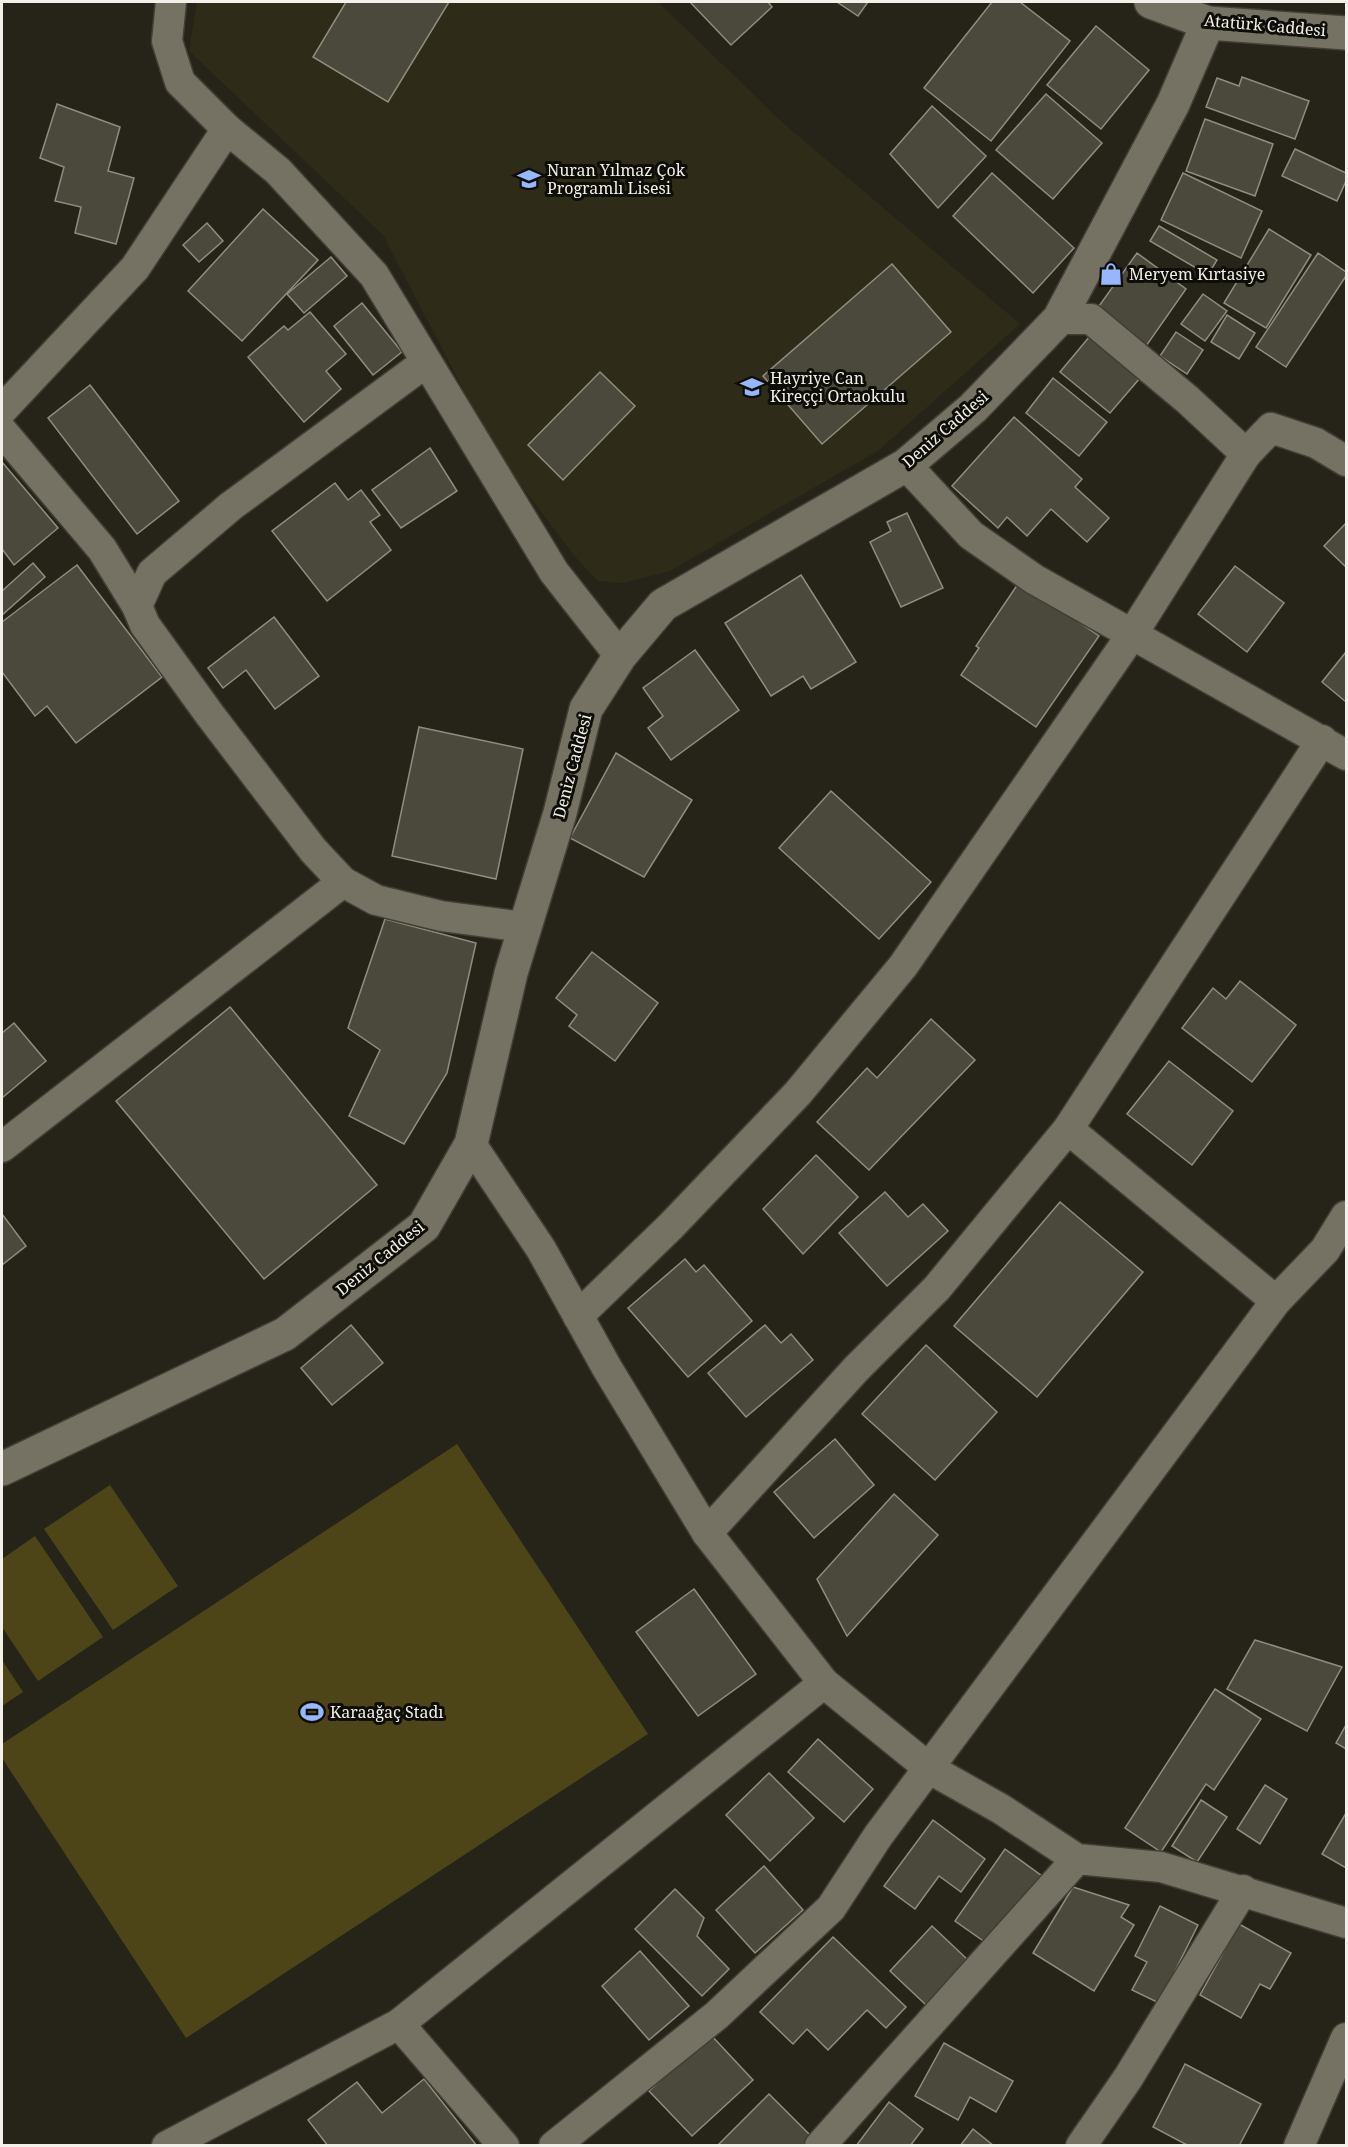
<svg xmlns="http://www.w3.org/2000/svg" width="1348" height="2147" viewBox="0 0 1348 2147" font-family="'Noto Serif',serif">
<rect width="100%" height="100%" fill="#262418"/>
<path fill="#2f2b19" d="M197 2H658L782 122 1020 324 879 450 670 571 623 583 598 581 577 559 497 454 383 235 189 51Z"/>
<g fill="#4d4417">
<path d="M457 1444 648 1734 186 2038 2 1758V1744Z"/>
<path d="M110 1485 178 1586 113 1630 44 1529Z"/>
<path d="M35 1536 103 1637 38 1681 2 1627V1559Z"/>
<path d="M2 1660 23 1692 2 1706Z"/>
</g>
<g fill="#4b493c" stroke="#8f8d7e" stroke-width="1.5">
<path d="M346 2H449L388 102 313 57Z"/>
<path d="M690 2H768L772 7 731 45Z"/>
<path d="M837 2H868L858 16Z"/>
<path d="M992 2H1020L1070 41 991 141 924 88Z"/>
<path d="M1096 26 1149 70 1101 129 1047 85Z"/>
<path d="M1242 77 1309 101 1295 139 1206 107 1217 78 1239 86Z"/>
<path d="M1046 94 1102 143 1053 199 996 150Z"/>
<path d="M57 104 120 127 108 171 134 178 116 244 75 233 81 207 55 201 64 167 40 158Z"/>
<path d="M932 106 986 156 938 208 890 154Z"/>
<path d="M1205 119 1273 144 1255 196 1186 171Z"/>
<path d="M1295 149 1346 173V181L1337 201 1282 176Z"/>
<path d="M992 173 1074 248 1033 293 953 216Z"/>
<path d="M1183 173 1262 211 1241 258 1161 220Z"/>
<path d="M263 209 318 260 242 341 188 291Z"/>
<path d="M207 223 223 241 199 262 183 245Z"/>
<path d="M1159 226 1217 260 1208 275 1150 241Z"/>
<path d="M1269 229 1311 255 1266 328 1224 303Z"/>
<path d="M1137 253 1186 289 1144 349 1094 313Z"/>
<path d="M1318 253 1346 272V276L1286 367 1256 347Z"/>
<path d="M331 257 347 276 304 313 287 294Z"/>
<path d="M892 264 951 332 822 444 763 376Z"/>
<path d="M1203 294 1227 311 1205 341 1181 324Z"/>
<path d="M362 303 402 352 373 375 334 326Z"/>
<path d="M310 312 346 354 326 371 341 389 304 422 248 357 284 326 288 330Z"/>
<path d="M1227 315 1255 333 1239 359 1211 342Z"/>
<path d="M1095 330 1146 371 1110 413 1060 372Z"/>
<path d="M1176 332 1203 350 1187 374 1160 356Z"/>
<path d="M600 372 635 406 563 480 528 445Z"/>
<path d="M1053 378 1107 422 1079 456 1026 413Z"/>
<path d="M90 385 179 501 137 534 48 418Z"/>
<path d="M1014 417 1082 479 1075 487 1109 518 1087 542 1051 509 1027 536 1007 517 998 528 952 486Z"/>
<path d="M430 448 457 491 401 528 372 490Z"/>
<path d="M2 462 58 528 14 565 2 549Z"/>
<path d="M335 483 348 500 361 490 380 515 370 522 391 550 327 601 272 531Z"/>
<path d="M907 513 943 588 901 607 870 542 891 531 887 522Z"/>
<path d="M1346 523V567L1324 546Z"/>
<path d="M33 563 45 577 2 615V591Z"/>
<path d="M77 565 162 677 76 743 47 706 35 716 2 672V622Z"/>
<path d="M1235 566 1284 603 1247 652 1198 614Z"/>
<path d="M801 575 856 662 811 689 803 676 771 696 725 623Z"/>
<path d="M1020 581 1099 636 1036 727 961 675 979 648 976 646Z"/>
<path d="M274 617 319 676 275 709 246 670 223 688 208 668Z"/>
<path d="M695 650 739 710 671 760 648 728 663 716 643 688Z"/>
<path d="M1346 652V702L1322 682Z"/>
<path d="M419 727 523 749 496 879 392 856Z"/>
<path d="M616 753 692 800 644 877 570 838Z"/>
<path d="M831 791 931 882 879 939 779 848Z"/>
<path d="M385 919 476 943 447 1073 404 1144 349 1116 380 1050 348 1028Z"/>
<path d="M592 952 658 1003 615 1061 569 1026 577 1015 556 998Z"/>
<path d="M1240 981 1296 1025 1252 1082 1182 1028 1213 988 1226 999Z"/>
<path d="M230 1007 377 1185 264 1279 116 1101Z"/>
<path d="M931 1019 975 1060 869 1170 817 1122 867 1068 877 1078Z"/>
<path d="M14 1023 46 1061 2 1098V1033Z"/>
<path d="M1169 1061 1233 1111 1192 1165 1127 1114Z"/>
<path d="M816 1155 858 1197 803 1254 763 1209Z"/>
<path d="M885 1192 908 1217 923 1204 948 1231 887 1286 839 1233Z"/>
<path d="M1060 1202 1143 1272 1037 1397 954 1326Z"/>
<path d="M2 1214 26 1246 2 1265Z"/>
<path d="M685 1259 696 1272 704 1265 752 1321 688 1377 628 1308Z"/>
<path d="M351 1325 383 1363 332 1405 301 1368Z"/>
<path d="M765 1325 781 1343 791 1334 813 1360 746 1417 708 1373Z"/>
<path d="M926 1345 997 1412 935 1480 862 1414Z"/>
<path d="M835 1439 874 1485 814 1538 774 1492Z"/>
<path d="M894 1494 938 1535 847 1636 817 1579Z"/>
<path d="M694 1589 756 1674 698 1716 636 1632Z"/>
<path d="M1255 1640 1342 1667 1307 1731 1227 1689Z"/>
<path d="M1215 1689 1261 1719 1214 1790 1206 1784 1161 1852 1125 1828Z"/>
<path d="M1346 1725V1749L1336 1743Z"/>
<path d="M818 1739 873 1789 844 1822 788 1772Z"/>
<path d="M769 1773 814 1818 770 1861 726 1815Z"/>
<path d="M1265 1785 1287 1799 1260 1844 1237 1829Z"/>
<path d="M1201 1800 1227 1817 1197 1862 1172 1846Z"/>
<path d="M1346 1813V1868L1322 1854Z"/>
<path d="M933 1820 985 1859 961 1892 939 1876 915 1909 884 1886Z"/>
<path d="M1005 1849 1042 1876 992 1947 955 1921Z"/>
<path d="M764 1866 803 1910 755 1953 716 1910Z"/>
<path d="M1073 1887 1129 1905 1121 1917 1134 1925 1094 1991 1033 1953Z"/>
<path d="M675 1889 704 1918 697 1936 729 1969 702 1996 635 1929Z"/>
<path d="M1160 1906 1198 1925 1159 2003 1132 1990 1147 1962 1135 1956Z"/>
<path d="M1239 1924 1291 1953 1270 1989 1260 1984 1241 2018 1200 1995Z"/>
<path d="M932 1926 968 1960 926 2005 890 1971Z"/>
<path d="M833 1937 906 2007 886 2028 867 2010 828 2050 807 2029 793 2044 760 2012Z"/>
<path d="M640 1951 689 2006 649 2040 602 1986Z"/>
<path d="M710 2034 753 2080 692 2136 649 2091Z"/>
<path d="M944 2043 1013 2081 996 2112 970 2097 958 2120 915 2096Z"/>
<path d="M1185 2064 1261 2104 1239 2146H1189L1153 2127Z"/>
<path d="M424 2079 477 2146H328L308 2120 357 2082 382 2113Z"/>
<path d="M769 2094 812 2137 803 2146 718 2145Z"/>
<path d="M889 2102 923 2129 910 2146H856Z"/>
<path d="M973 2129 994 2146H960Z"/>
</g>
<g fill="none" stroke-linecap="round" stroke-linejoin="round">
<g stroke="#413f35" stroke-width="33">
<g id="minor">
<path d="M171 2 167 41 180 82 227 129 278 171 374 275 554 572 620 656"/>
<path d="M1059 319H1091L1188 400 1246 454 1271 428 1316 443 1346 461"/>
<path d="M425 363 231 506 152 573 137 606 145 625 210 715 313 850 343 882 376 900 441 916 524 927"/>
<path d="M2 410 135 268 227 129"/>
<path d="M2 431 102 549 137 606"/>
<path d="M906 465 971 535 1034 579 1346 755"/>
<path d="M1068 1129 1276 1301"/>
<path d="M471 1144 541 1249 607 1368 707 1533 824 1683 930 1769 1001 1809 1077 1859 1161 1867 1346 1923"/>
<path d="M2 1147 343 882"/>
<path d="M578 1316 671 1226 798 1093 903 966 1133 633 1246 454"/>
<path d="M707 1533 856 1369 937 1288 1068 1129 1322 740"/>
<path d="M399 2024 504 2146"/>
<path d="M167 2146 399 2024 824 1683"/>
<path d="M554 2146 717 2015 831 1908 878 1836 1276 1301 1325 1250 1346 1216"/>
<path d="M820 2146 1077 1859"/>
<path d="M1081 2146 1128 2078 1243 1890"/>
<path d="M1299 2146 1346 2038"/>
</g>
</g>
<g stroke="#413f35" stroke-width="36">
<path id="tertiary" d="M2 1469 285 1334 424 1226 471 1144 511 973 560 813 586 709 620 656 663 605 906 465 973 408 1059 319 1173 104 1208 23"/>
</g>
<g stroke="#413f35" stroke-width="36">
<path id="secondary" d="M1151 2 1208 23 1346 33"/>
</g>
<use href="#minor" stroke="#757264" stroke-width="30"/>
<use href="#tertiary" stroke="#757264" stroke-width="33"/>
<use href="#secondary" stroke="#757264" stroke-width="33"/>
</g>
<defs>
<g id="school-bare" transform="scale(1.8)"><path d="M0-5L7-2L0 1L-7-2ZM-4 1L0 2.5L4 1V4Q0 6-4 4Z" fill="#97b6fd" stroke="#0e0d08" stroke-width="2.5" paint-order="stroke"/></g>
<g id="shop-bare" transform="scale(1.8)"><path d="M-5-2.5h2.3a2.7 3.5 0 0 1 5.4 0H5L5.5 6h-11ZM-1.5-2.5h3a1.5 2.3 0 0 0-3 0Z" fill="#97b6fd" stroke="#0e0d08" stroke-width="2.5" paint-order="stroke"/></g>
<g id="stadium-bare" transform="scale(1.8)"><path d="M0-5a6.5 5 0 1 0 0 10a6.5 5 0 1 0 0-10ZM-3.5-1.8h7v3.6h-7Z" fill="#97b6fd" stroke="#0e0d08" stroke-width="2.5" paint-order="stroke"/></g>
</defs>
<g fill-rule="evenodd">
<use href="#school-bare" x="529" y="179"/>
<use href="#shop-bare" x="1111" y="274"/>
<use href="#school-bare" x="752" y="387"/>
<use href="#stadium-bare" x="312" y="1712"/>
</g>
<g text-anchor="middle" stroke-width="6" stroke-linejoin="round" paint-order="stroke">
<g font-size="16" fill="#f2f0e8" stroke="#0e0d08">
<text transform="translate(1265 25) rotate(5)" y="6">Atatürk Caddesi</text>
<text transform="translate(945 429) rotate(-41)" y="6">Deniz Caddesi</text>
<text transform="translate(572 766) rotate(-75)" y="6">Deniz Caddesi</text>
<text transform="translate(380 1258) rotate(-39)" y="6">Deniz Caddesi</text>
</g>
<g font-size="16" fill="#f2f0e8" stroke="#0e0d08" text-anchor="start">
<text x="547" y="176">Nuran Yılmaz Çok<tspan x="547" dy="18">Programlı Lisesi</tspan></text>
<text x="1129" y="280">Meryem Kırtasiye</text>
<text x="770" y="384">Hayriye Can<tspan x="770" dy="18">Kireççi Ortaokulu</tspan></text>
<text x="330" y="1718">Karaağaç Stadı</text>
</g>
</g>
<rect width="1348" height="2147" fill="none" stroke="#f2f0e8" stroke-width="6"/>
</svg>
